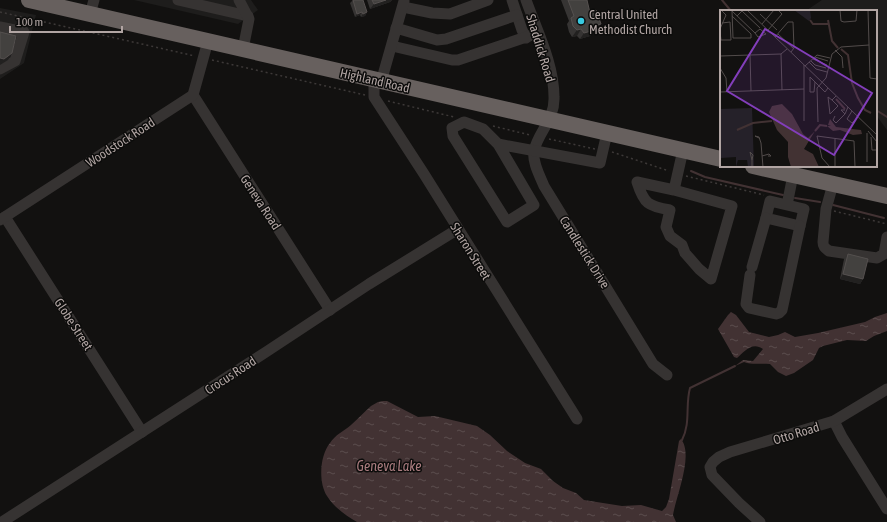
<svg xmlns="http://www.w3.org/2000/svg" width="887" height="522" viewBox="0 0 887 522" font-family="'Asap Condensed',sans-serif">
<defs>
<pattern id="water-ripples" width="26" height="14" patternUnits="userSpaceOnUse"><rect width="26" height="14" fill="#423233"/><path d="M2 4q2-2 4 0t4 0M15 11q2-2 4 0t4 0" fill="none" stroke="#5b4d4d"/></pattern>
</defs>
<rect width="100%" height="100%" fill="#121110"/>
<g fill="#1e1d1c">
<path d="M134 0H251L258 10 238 24Z"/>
<path d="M822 0H887V130L876 115V11H807V10Z"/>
<path d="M0 8 36 15 24 63 0 79Z"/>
</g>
<g fill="url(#water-ripples)">
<path d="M731 312 736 315 749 332 769 337 778 335 785 332 795 337 818 333 865 322 875 317 887 313V331L874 336 866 341 847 340 823 346 819 348 813 360 794 373 786 376 778 372 770 364C760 363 752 365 744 362L735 366 743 360 753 361 763 349C752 341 744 352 737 358L734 357 718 329 728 315Z"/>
<path d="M383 401H387L418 417 435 416 477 426 490 435 507 451 525 463 541 469 553 481 563 488 576 493 584 500 622 506 641 505 662 511 666 507 669 499 679 441 681 439C694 455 676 496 673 515L676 522H357C346 516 333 506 327 496 318 482 320 455 330 443 335 435 344 431 351 425 358 419 364 412 371 406L378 402Z"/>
</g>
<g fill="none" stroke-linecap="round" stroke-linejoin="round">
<g stroke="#423233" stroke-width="2">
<path d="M722 0 731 11"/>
<path d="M876 110 887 117"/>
<path d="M691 171 705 177 783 195"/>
<path d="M795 198 820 202"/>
<path d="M833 205 884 218"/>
<path d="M682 440C691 422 685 406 690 388L735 366"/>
</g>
<g stroke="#3d3938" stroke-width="1.5" stroke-dasharray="2 3" stroke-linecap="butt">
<path d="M0 12 195 56"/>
<path d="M212 60 365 95"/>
<path d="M388 101 454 117"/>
<path d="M493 126 530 135"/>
<path d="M549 139 595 149"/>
<path d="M612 152 669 171"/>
<path d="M686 176 764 195"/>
<path d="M834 211 887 224"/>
</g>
<g stroke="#363332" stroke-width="11">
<path d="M178 0 248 16"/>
<path d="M239 0 249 19 243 49"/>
<path d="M512 0 522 30 526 38"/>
<path d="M526 0C537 31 554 64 554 97 555 120 538 132 534 151 532 162 540 176 544 186L653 364 667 375"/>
<path d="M403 7 432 13 450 14 488 0"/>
<path d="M90 14 94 0"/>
<path d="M0 27 24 32 15 61 0 69"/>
<path d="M396 28 437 40 446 39 517 15"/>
<path d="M392 46 452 60H458L538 33"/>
<path d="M374 80V97L424 174 577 419"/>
<path d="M381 82 404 1"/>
<path d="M193 95 330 310"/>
<path d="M498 144 534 205 507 222 453 136 452 128 464 122 483 129 498 144 600 163 607 133"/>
<path d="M833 184 826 209 823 242C823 247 825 248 829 251L877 258 884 254 887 237"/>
<path d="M674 190 732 206 711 279 699 269 685 253 682 245 670 236 666 227 670 210C648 206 644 204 637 182L674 190 683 150"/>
<path d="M787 205 770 201 766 218 800 226 804 209 787 205 793 175"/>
<path d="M5 217 142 432"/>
<path d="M0 220 193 95 208 41"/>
<path d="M752 267 766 218"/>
<path d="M750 275 746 304 749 308 776 314 779 313 782 310 800 226"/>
<path d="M834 421 842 437 887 509"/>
<path d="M2 522 266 352 369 284 458 229"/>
<path d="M760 522 739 503 712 475 710 467 713 462 719 457 730 452 834 421 887 389"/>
</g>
<g stroke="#67605e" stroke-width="16">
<path d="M29 0 721 159"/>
<path d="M753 166 887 196"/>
</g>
</g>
<g fill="#363433">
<path d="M353 0 367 12 365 16 361 17 360 15 355 17 350 3Z"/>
<path d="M367 0H392L390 2 370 9Z"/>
<path d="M561 0H587L590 13 596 30 594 31 590 36 580 39 577 36 572 37 569 32 567 24 569 21Z"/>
<path d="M848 254 863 279 860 284 840 279 844 259Z"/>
</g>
<g fill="#222120">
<path d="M386 0H392L390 2 370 9 374 4Z"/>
<path d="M362 12 360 15 355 17 357 14Z"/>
<path d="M367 12 365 16 361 17 363 14Z"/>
<path d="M601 24 596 30 594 31 590 36 580 39 584 33 594 26Z"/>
<path d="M581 29 577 36 572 37 577 30Z"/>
<path d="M12 53 8 60 0 65V58Z"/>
<path d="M843 274 863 279 860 284 840 279Z"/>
</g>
<g fill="#43413f" stroke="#55504f">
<path d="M353 0H363L367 12 363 14 362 12 357 14Z"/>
<path d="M372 0H386L374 4Z"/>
<path d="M568 0H587L590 13 596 10 601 24 594 26 595 30 584 33 581 29 577 30 573 26 571 18 574 16Z"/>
<path d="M0 32 16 36 12 53 4 59 0 58Z"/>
<path d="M848 254 868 259 863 279 843 274Z"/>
</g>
<circle fill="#39cae1" stroke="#0c0c0b" stroke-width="1.5" cx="581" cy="21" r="4"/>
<g text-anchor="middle" stroke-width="3" stroke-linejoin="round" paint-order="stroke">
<g font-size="13" fill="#b1a5a3" stroke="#0c0c0b" text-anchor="start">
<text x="589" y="19">Central United<tspan x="589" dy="15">Methodist Church</tspan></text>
</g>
<g font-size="13" fill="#b1a5a3" stroke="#0c0c0b">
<text transform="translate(541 48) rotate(73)" y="5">Shaddick Road</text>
<text transform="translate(375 80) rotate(13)" y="5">Highland Road</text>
<text transform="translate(120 142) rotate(-33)" y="5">Woodstock Road</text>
<text transform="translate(261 202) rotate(57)" y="5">Geneva Road</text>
<text transform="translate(471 251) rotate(58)" y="5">Sharon Street</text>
<text transform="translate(585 252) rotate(58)" y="5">Candlestick Drive</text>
<text transform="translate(74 324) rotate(57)" y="5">Globe Street</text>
<text transform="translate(230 375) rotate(-33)" y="5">Crocus Road</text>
<text transform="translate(796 433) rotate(-17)" y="5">Otto Road</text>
</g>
<g font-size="14" font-style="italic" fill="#aa7c7f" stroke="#0c0c0b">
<text x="389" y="471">Geneva Lake</text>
</g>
</g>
<g transform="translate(720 10)">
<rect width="157" height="157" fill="#121110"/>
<path d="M74 0H90L91 8 89 11Z" fill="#252129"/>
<path d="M32 98 34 157H28L27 150H18L16 157V147L1 148 0 99Z" fill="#252129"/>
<path d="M62 94 72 104 83 124 88 128 95 121 84 139 93 144 99 157H71L68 147V132L57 120 49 102 52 96ZM110 109 116 117 141 120 142 124 133 125 120 120 113 121 107 116H111L108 115Z" fill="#423233"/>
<path fill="none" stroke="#423233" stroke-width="2" d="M90 10 93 14H108M108 10 112 31 118 38M121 39 128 45 132 73 138 88 145 100 151 103M116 89 125 99M17 120 33 113 52 111M95 121 100 115 107 116"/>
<path fill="none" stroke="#524c4b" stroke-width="1" d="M12 0V1L13 28H31V24L12 6M27 0 157 125M120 0 121 11 124 12 136 11 137 0M148 0 150 68 157 69M12 1 35 23 40 19 46 24 38 27 35 23M40 4 57 20M17 6 22 1 40 18M42 14 54 0M0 19 6 5 1 0M48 20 62 4 58 0M0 22 1 30H11L10 12 2 13M58 24 74 39M55 27 68 12H73L74 38 71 42M115 40 122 47 123 58M61 44 62 80M30 45 31 81M0 46 61 44 67 39M95 47 108 51M93 49 107 55M91 51 95 55 106 58M89 52 96 59 107 62M85 56 97 45 110 48M0 58 6 68 7 82M95 72 94 82H90V67L105 82 108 78M0 82 84 79M112 90 118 96 110 104 108 87 112 90 116 86M125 100H121L125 104 128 97M132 101 127 109 132 113 138 107M115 106 113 110 116 113 125 104M84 111V55M98 112 97 78 106 68 112 44 121 37 149 35M148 121 157 132M147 123V152M151 127 152 140H157M39 128 35 126 39 127 41 133 43 157M115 129V157M42 146 49 144 51 146H48M32 157V150L33 145 30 142 32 150M110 157 102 148 97 126 134 131 135 157"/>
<path fill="#833ebb" fill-opacity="0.15" stroke="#833ebb" stroke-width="2" d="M45 19 152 83 114 145 7 81Z"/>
<rect width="157" height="157" fill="none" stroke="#b1a5a3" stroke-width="2"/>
</g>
<path d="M10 26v6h112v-6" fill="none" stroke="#b1a5a3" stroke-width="2"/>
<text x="16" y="26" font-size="12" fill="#b1a5a3" stroke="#0c0c0b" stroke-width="3" paint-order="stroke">100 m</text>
</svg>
